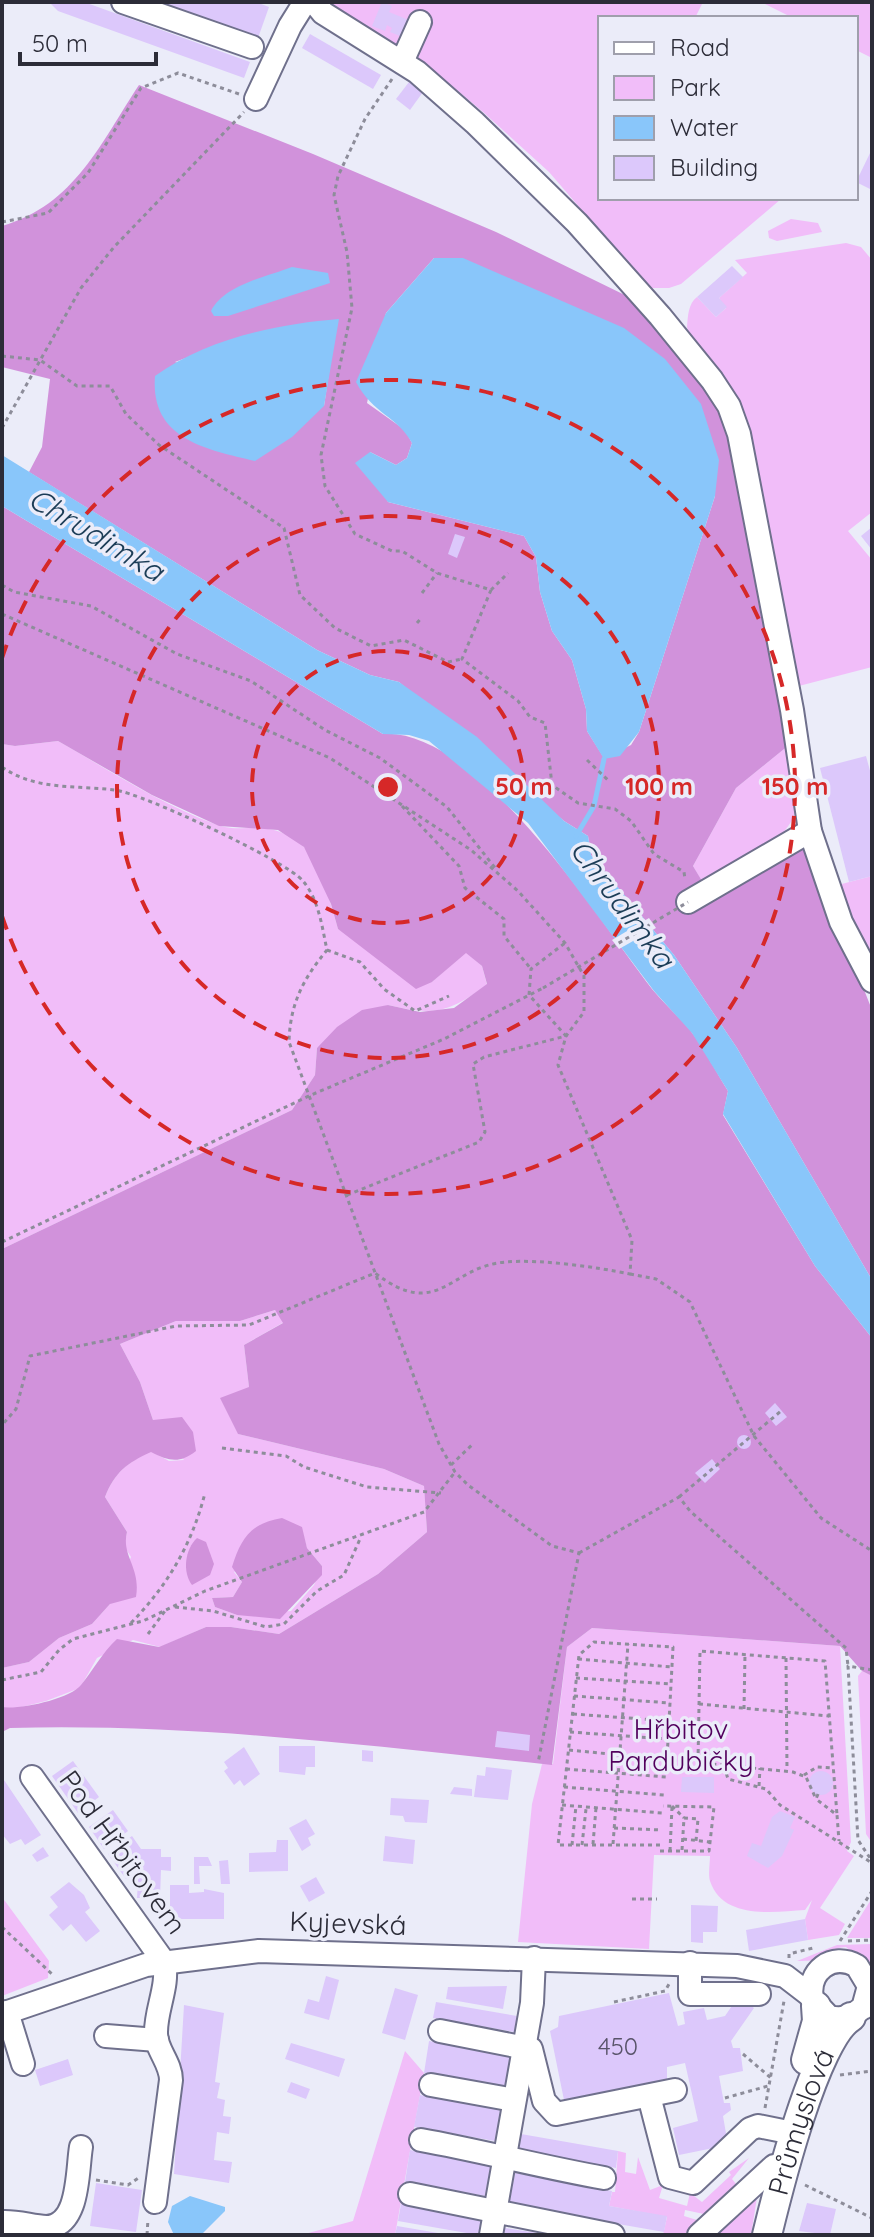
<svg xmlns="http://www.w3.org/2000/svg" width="874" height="2237" viewBox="0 0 874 2237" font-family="Quicksand,sans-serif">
<rect width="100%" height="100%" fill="#ebecf9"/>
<g fill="#f1bdf9" fill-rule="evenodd">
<path d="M329 2H703L695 18H600V198L781 199 681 284 669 288H649L549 172 483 112 417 57 365 29Z"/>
<path d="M761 2H872V58L856 50V18H793Z"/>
<path d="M791 219 818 223 822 232 777 241 769 238 768 231Z"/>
<path d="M846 243 861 247 872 260V512L848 531 872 560V667L795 687 687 327C688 316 688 304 697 297L716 317 726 308 719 298 747 273 735 260Z"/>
<path d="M58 741C109 770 160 804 215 824 245 836 266 816 302 845 319 860 332 907 338 929L432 982 466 952 482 966 487 985C447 1013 436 1016 388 1005L317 1048 315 1075 292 1110 2 1249V744L15 746Z"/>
<path d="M789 745C792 760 799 779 799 794 798 842 740 863 704 885L693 866 736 788Z"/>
<path d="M872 876V973L838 885Z"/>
<path d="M275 1310 284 1322 244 1345 249 1387 238 1434 384 1469 424 1486 427 1532 378 1574 279 1634 231 1627H206L160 1647 133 1640 97 1658 80 1688 46 1701 14 1709 2 1707V1668L29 1662 59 1638 92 1624 110 1604 131 1557 124 1546 127 1532 105 1497C115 1472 127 1463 151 1451L169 1461 184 1460 153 1420 140 1382 120 1344 176 1321H240ZM301 1527 307 1548 322 1566 314 1585 291 1611 237 1615 215 1607 212 1598 233 1597 242 1582 234 1572Z"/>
<path d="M592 1628 840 1646 851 1842 847 1851 854 1856 820 1908 845 1924 839 1935 808 1940 805 1919 812 1900 805 1910C774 1912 723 1920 710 1881 708 1874 710 1863 710 1856L654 1855 649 1949 518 1942 532 1804 542 1764H553L567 1647Z"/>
<path d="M862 1671 872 1676V1843L866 1834 858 1676Z"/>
<path d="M2 1897 49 1961 48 1978 2 1996Z"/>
<path d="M872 1898V1938H847Z"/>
<path d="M872 1944V1962L858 1959 846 1947 838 1948C828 1960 811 1961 797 1961L837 1945Z"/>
<path d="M405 2051 424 2073 395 2235H301L353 2221Z"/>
<path d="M618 2151 626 2153 625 2172 636 2174 638 2157 650 2190 663 2185 659 2198 687 2206 690 2193 702 2202 731 2175 729 2172 749 2158 732 2179 736 2184 704 2214 685 2210 684 2216 697 2220 684 2235H663L667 2217 609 2206 612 2192H615Z"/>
<path d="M758 2191 751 2235H712Z"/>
</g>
<g fill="#d192db" fill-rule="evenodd">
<path d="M139 85 313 154 496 232 635 300 711 391 732 438 789 745 736 788 693 866 711 896 800 846 808 847 872 1010V1280L737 1048 674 955 591 855 588 836 564 821 399 682 370 675 317 650 29 472 42 447 50 379 2 367V226C75 205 101 142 139 85ZM434 258 715 496 639 732 631 745 604 758 587 731 586 709 572 660 552 631 540 592 536 557 524 536 388 502 370 452 396 465 407 458 412 443 405 430 367 403 386 313ZM245 336 330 366 324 406 175 362Z"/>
<path d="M2 506 383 734C478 728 599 920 652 989 665 1005 681 1018 693 1034 706 1052 716 1072 728 1091L723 1115 815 1266 872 1338V1676L862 1671 840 1646 592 1628 567 1647 552 1765C372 1746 192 1723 10 1728L2 1732V1707C19 1710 70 1699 81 1685 94 1669 102 1653 117 1639L159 1647 206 1627H231L279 1634 378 1574 427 1532 424 1486 384 1469 238 1434 220 1398 249 1387 244 1345 283 1323 275 1310 240 1321H176L120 1344 140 1382 153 1420 182 1417 193 1432 196 1451C179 1464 169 1461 151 1452 127 1463 115 1472 105 1497L127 1532C121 1556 141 1567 136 1597L110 1604 92 1624 59 1638 29 1662 2 1668V1249L292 1110 315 1075 317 1048 337 1027 362 1010 388 1005 420 1012 454 1008 487 984 482 966 466 953 432 982 416 989 338 929 331 904 304 847 278 830 219 826 152 795 58 741 15 746 2 744Z"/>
<path d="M282 1518 302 1527 307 1548 322 1566V1575L280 1619 237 1615 215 1607 212 1598 233 1597 242 1582 232 1567C241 1538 251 1523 282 1518Z"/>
<path d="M197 1538 206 1542 214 1564 210 1575 192 1585C182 1572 185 1549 197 1538Z"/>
</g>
<g fill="#89c6fa">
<path d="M434 258H463L624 328 665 359 701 404 719 460 715 496 639 732 620 756 604 759 587 731 586 709 572 660 552 631 540 592 536 557 524 536 388 502 355 463 370 452 396 465 407 458 412 443C397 416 373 414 356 382L386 313Z"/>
<path d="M292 267 328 273 330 283 228 316H214L211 311C224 285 266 277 292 267Z"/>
<path d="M339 319 324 406 292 437 255 461C205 449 150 439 155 376 206 339 276 324 339 319Z"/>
<path d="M2 455 317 650 370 675 399 682 477 737 564 821 588 836 591 855 674 955 737 1048 872 1280V1338L815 1266 723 1114 728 1091 692 1033 654 991 528 823 429 741 409 735 383 734 2 506Z"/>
<path d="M190 2196 225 2207V2211L201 2235H174L168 2222 172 2206Z"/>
</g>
<path fill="#ebecf9" d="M649 918 656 928 619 949 612 940Z"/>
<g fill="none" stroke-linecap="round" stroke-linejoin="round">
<path stroke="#89c6fa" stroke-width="5" d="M576 836 594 806 604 759"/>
</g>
<g fill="#dcc8fb">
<path d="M49 2H84L250 62 244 78 58 11Z"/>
<path d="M161 2H256L269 7 258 38Z"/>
<path d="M382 2 392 6 389 12 416 23 410 40 390 32 392 28 387 25 385 31 372 26Z"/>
<path d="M310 34 381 75 373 89 302 48Z"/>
<path d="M409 82 423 92 410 110 396 99Z"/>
<path d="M872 149V190L856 182Z"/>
<path d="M732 266 743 277 719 298 727 307 716 317 697 297Z"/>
<path d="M872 527V550L861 536Z"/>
<path d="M455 534 465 537 457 558 448 554Z"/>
<path d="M866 756 872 778V876L849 882 820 768Z"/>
<path d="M775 1403 787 1417 776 1426 765 1413Z"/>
<circle cx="744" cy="1442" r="7"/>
<path d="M712 1459 720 1469 705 1483 695 1473Z"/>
<path d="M497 1731 530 1735 529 1751 495 1747Z"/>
<path d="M279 1746H315V1767H306L305 1775 279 1772Z"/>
<path d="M244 1747 260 1774 244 1786 240 1780 234 1785 224 1771 228 1768 224 1762Z"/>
<path d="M362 1750 373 1751V1762L362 1761Z"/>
<path d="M73 1761 99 1797 78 1813 52 1776Z"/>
<path d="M486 1767 512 1770 508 1800 474 1797 477 1775 485 1776Z"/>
<circle cx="821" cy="1783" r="12"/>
<path d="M2 1777 41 1835 25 1845 21 1839 10 1844 2 1834Z"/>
<path d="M682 1777H714V1793L681 1792Z"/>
<path d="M454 1787 472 1789V1796L450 1794Z"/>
<path d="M391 1798 429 1800 427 1823 405 1822 403 1816 390 1815Z"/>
<path d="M113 1810 128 1831 104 1849 89 1827Z"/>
<path d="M780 1811 795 1817 790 1828 794 1830 782 1856 768 1868 747 1856 752 1843 761 1846 772 1817Z"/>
<path d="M306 1819 315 1834 308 1838 311 1845 302 1851 289 1828Z"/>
<path d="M132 1836 141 1849H161V1857H171V1871L161 1870 160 1898H137L138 1880 126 1879 108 1854Z"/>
<path d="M385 1836 415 1840 413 1864 383 1861Z"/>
<path d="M277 1840H288V1871L249 1872V1853L276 1852Z"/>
<path d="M43 1847 49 1856 37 1862 32 1855Z"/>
<path d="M194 1857H208L212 1866H199L200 1884H194Z"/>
<path d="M228 1860 230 1884H221L219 1861Z"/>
<path d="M316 1877 325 1893 309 1902 300 1886Z"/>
<path d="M69 1882 84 1895 90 1908 85 1912 100 1931 86 1942 71 1924 63 1931 49 1915 58 1907 50 1897Z"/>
<path d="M170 1885H189V1893L204 1892V1889L224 1893V1919H170Z"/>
<path d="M691 1905 718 1906 717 1932H703V1943L691 1942Z"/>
<path d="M805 1919 808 1940 749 1951 746 1930Z"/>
<path d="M326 1976 339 1980 329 2020 304 2013 308 1999 319 2002Z"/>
<path d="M507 1986 503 2009 446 1999 448 1987Z"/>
<path d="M395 1988 418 1995 405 2040 382 2033Z"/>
<path d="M669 1993 678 2026 685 2024 683 2012 704 2008 707 2020 725 2016 738 1997 754 2008 731 2041 733 2048H740L743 2071 719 2076 724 2103H730L731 2110 723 2116 728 2145 679 2155 673 2128 698 2121 685 2063 667 2067V2079L564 2100 550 2031 558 2027 559 2016Z"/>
<path d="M436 2002 517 2016 514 2032 433 2018Z"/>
<path d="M184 2005 224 2013 215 2082 220 2083 217 2098 225 2100 223 2116 231 2117 229 2134 217 2132 214 2160 232 2162 229 2183 174 2174Z"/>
<path d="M429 2041 510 2055 505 2087 424 2073Z"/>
<path d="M291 2043 345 2059 339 2077 285 2059Z"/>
<path d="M68 2059 73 2075 40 2086 35 2070Z"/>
<path d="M291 2082 310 2089 306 2099 287 2092Z"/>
<path d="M420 2095 501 2110 495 2141 414 2127Z"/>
<path d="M521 2134 618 2151 616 2168 519 2150Z"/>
<path d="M410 2150 491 2164 485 2196 405 2182Z"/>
<path d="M515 2173 612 2191 609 2206 667 2216 664 2232 509 2205Z"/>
<path d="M96 2183 142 2190 136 2232 90 2226Z"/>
<path d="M807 2203 836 2209 830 2235 799 2231Z"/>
<path d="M401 2204 481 2219 478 2235 398 2221Z"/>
<path d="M397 2226 438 2233V2235H395Z"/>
<path d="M505 2228 538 2233V2235H504Z"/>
</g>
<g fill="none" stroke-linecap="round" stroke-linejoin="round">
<g stroke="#6f708c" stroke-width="26">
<g id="minor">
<path d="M123 2 252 47"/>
<path d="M314 2 323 13 417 72 475 123 577 223 660 316 712 380 729 406 739 434 792 710 810 831 841 922 872 981"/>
<path d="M402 62 420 22"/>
<path d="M256 99 290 26 305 2"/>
<path d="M688 902 810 831"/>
<path d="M32 1777 164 1962C169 1986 156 2008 156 2032 155 2049 171 2062 171 2080L155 2202"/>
<path d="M690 1963V1994H759"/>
<path d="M863 2008 869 1986 857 1966C832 1952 807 1971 812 1999L829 2017C849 2022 858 2012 872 1999"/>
<path d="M7 2012 23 2064"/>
<path d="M2 2014 146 1965 259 1951 737 1966 785 1976 811 1996"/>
<path d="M440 2031 531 2049 544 2101 556 2114 675 2090"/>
<path d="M106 2036 157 2040"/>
<path d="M431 2085 514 2100"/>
<path d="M649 2096 670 2177 693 2183 750 2129 758 2126 783 2131"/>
<path d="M421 2140C482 2151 542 2167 604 2178"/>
<path d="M410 2194 613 2235"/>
<path d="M2 2222C17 2221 31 2226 46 2227 80 2227 77 2170 81 2147"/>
<path d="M491 2235 532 2003 534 1958"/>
<path d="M699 2235 774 2166"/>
</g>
</g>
<g stroke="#6f708c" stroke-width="32">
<g id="major">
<path d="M806 2060 817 2021 816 2006"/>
<path id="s1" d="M767 2235C778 2190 815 2039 851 2017"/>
</g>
</g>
<g stroke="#8d8d9a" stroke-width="3" stroke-dasharray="4 4" stroke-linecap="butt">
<path d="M392 79 365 119 338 176 334 195 347 252 352 308 321 455 325 486 355 534 392 551H402L437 573 491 590 508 573"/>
<path d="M2 222 48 213 88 173 141 88 178 73 239 94"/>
<path d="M2 356 40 360 77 386H110L126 414 159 445 284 528 300 595 335 628 371 646 404 640 448 662 462 659"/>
<path d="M2 428 81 288 114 247 244 112"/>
<path d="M2 585 14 592 91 606 177 654 251 681 325 730 380 758 447 807 496 869"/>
<path d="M491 590 462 659 518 701 530 717 545 723 552 785 578 803 615 809 631 821 654 854 684 872 685 879"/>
<path d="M422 593 437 573"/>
<path d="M2 614 330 758 471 850 518 891 565 943 584 976V1012L566 1036 558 1065 632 1240 630 1274C596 1267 541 1259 506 1262 449 1266 439 1322 375 1273L249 1325 176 1326 30 1356 16 1409 2 1425"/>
<path d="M417 623 422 617"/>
<path d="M587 760 610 782"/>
<path d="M2 767C36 791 77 785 115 790 141 793 287 861 303 881 319 900 322 927 327 950 303 979 290 1004 289 1042L439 1444 455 1472 468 1485 552 1546 579 1553 538 1763"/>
<path d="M402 806 459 866 465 888 504 919V936L531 969"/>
<path d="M327 950 360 962 384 989 415 1011 449 996"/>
<path d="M347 1195 479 1142 485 1132 473 1064 484 1057 566 1036 529 995 531 969 565 943"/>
<path d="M2 1242 311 1095 444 1039 543 988"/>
<path d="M630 1274 656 1279 690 1302 754 1436 821 1518 872 1551"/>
<path d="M222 1448 286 1456 304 1467 367 1487 441 1493"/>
<path d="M451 1465 474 1443"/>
<path d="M579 1553 679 1497 690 1511 846 1648 848 1666"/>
<path d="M175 1607 213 1611 266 1627 284 1624 317 1591 344 1575 360 1539"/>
<path d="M131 1623C168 1585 192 1544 205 1493"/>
<path d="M148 1634 165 1611"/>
<path d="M786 1658 787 1770"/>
<path d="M578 1659 672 1667"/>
<path d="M872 1670 848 1666 858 1840 872 1861"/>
<path d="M576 1678 671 1684"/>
<path d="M2 1680 41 1672 59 1650 73 1639 143 1621 205 1591 424 1512 455 1472"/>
<path d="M574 1696 670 1703"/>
<path d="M699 1704 829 1716"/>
<path d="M744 1709 745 1654"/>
<path d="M573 1714 669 1721"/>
<path d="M570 1732 668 1739"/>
<path d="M569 1750 793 1772 806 1777 816 1799"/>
<path d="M698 1761 700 1651 825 1661 837 1815"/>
<path d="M724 1766 728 1779 766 1789 780 1805 872 1863"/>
<path d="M566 1769 666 1777"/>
<path d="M804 1775 817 1767 833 1768"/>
<path d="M759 1786 760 1768"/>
<path d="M564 1787 664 1795"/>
<path d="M818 1794 816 1799 837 1815 839 1841"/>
<path d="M562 1805 662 1813"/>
<path d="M672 1806 684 1818"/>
<path d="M614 1828 661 1830"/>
<path d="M683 1839 710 1842"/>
<path d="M593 1844 596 1808"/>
<path d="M613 1844 628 1644"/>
<path d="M572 1845 576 1806"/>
<path d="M582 1845 586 1809"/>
<path d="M660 1845H558L579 1655 594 1642 673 1647 667 1759"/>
<path d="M682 1850 684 1818 698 1819 696 1841"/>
<path d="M660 1851H709L714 1807 663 1806"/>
<path d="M670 1851 672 1807"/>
<path d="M632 1899H657"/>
<path d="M2 1927 54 1976"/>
<path d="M840 1941 872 1891"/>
<path d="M848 1941 872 1940"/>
<path d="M789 1958V1954L813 1948"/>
<path d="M614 2002 665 1991 669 1984"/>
<path d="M743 2054 771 2078"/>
<path d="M840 2075 872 2071"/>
<path d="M725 2098 768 2086"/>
<path d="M765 2108 784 2001"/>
<path d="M96 2180 128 2185 140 2177"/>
<path d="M805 2185 872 2218"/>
<path d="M147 2235 148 2219"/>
</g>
<use href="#minor" stroke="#fff" stroke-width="22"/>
<use href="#major" stroke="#fff" stroke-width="28"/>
<g stroke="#8d8d9a" stroke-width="3" stroke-dasharray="4 4" stroke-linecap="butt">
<path d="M543 988 688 902"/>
<path d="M679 1497 781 1411"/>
</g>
</g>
<g fill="none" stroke="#d62828" stroke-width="4" stroke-dasharray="14 10">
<circle cx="388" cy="787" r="136"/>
<circle cx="388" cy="787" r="271"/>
<path d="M2 658A407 407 0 1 1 2 916"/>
</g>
<g text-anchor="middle" stroke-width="7" stroke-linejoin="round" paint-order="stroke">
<g font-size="24" fill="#585369">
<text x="618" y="2055">450</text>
</g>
<g font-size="28" fill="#52005d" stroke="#ebecf9">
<text x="681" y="1739">Hřbitov<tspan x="681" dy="32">Pardubičky</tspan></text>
</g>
<g font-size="28" fill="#2c2c38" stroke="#ebecf9">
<text transform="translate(123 1852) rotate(54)" y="10">Pod Hřbitovem</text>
<text transform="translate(348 1923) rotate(2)" y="10">Kyjevská</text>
<text dy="10" stroke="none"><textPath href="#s1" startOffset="118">Průmyslová</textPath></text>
</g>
<g font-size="30" font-style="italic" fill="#1c3d57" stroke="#ebecf9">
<text transform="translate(96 535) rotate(31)" y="10">Chrudimka</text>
<text transform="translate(622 904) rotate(53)" y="10">Chrudimka</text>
</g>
</g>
<circle cx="388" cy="787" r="12" fill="#d62828" stroke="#ebecf9" stroke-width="4"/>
<g font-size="24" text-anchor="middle" font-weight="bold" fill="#d62828" stroke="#ebecf9" stroke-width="7" stroke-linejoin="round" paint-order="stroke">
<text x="524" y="795">50 m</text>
<text x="659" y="795">100 m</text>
<text x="795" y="795">150 m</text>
</g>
<rect width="874" height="2237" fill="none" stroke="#2c2c38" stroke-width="8"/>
<rect x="598" y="16" width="260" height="184" fill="#ebecf9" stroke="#9f9fac" stroke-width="2"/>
<rect x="614" y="42" width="40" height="12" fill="#ffffff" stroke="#9f9fac" stroke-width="2"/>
<text x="670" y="56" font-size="24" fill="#2c2c38">Road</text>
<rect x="614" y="76" width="40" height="24" fill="#f1bdf9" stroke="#9f9fac" stroke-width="2"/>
<text x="670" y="96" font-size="24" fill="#2c2c38">Park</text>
<rect x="614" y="116" width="40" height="24" fill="#89c6fa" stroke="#9f9fac" stroke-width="2"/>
<text x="670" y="136" font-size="24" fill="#2c2c38">Water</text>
<rect x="614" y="156" width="40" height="24" fill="#dcc8fb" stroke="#9f9fac" stroke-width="2"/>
<text x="670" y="176" font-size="24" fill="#2c2c38">Building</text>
<path d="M20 52v12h136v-12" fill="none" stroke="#2c2c38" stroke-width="4"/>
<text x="32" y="52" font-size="24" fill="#2c2c38" stroke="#ebecf9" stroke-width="6" paint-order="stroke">50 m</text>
</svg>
